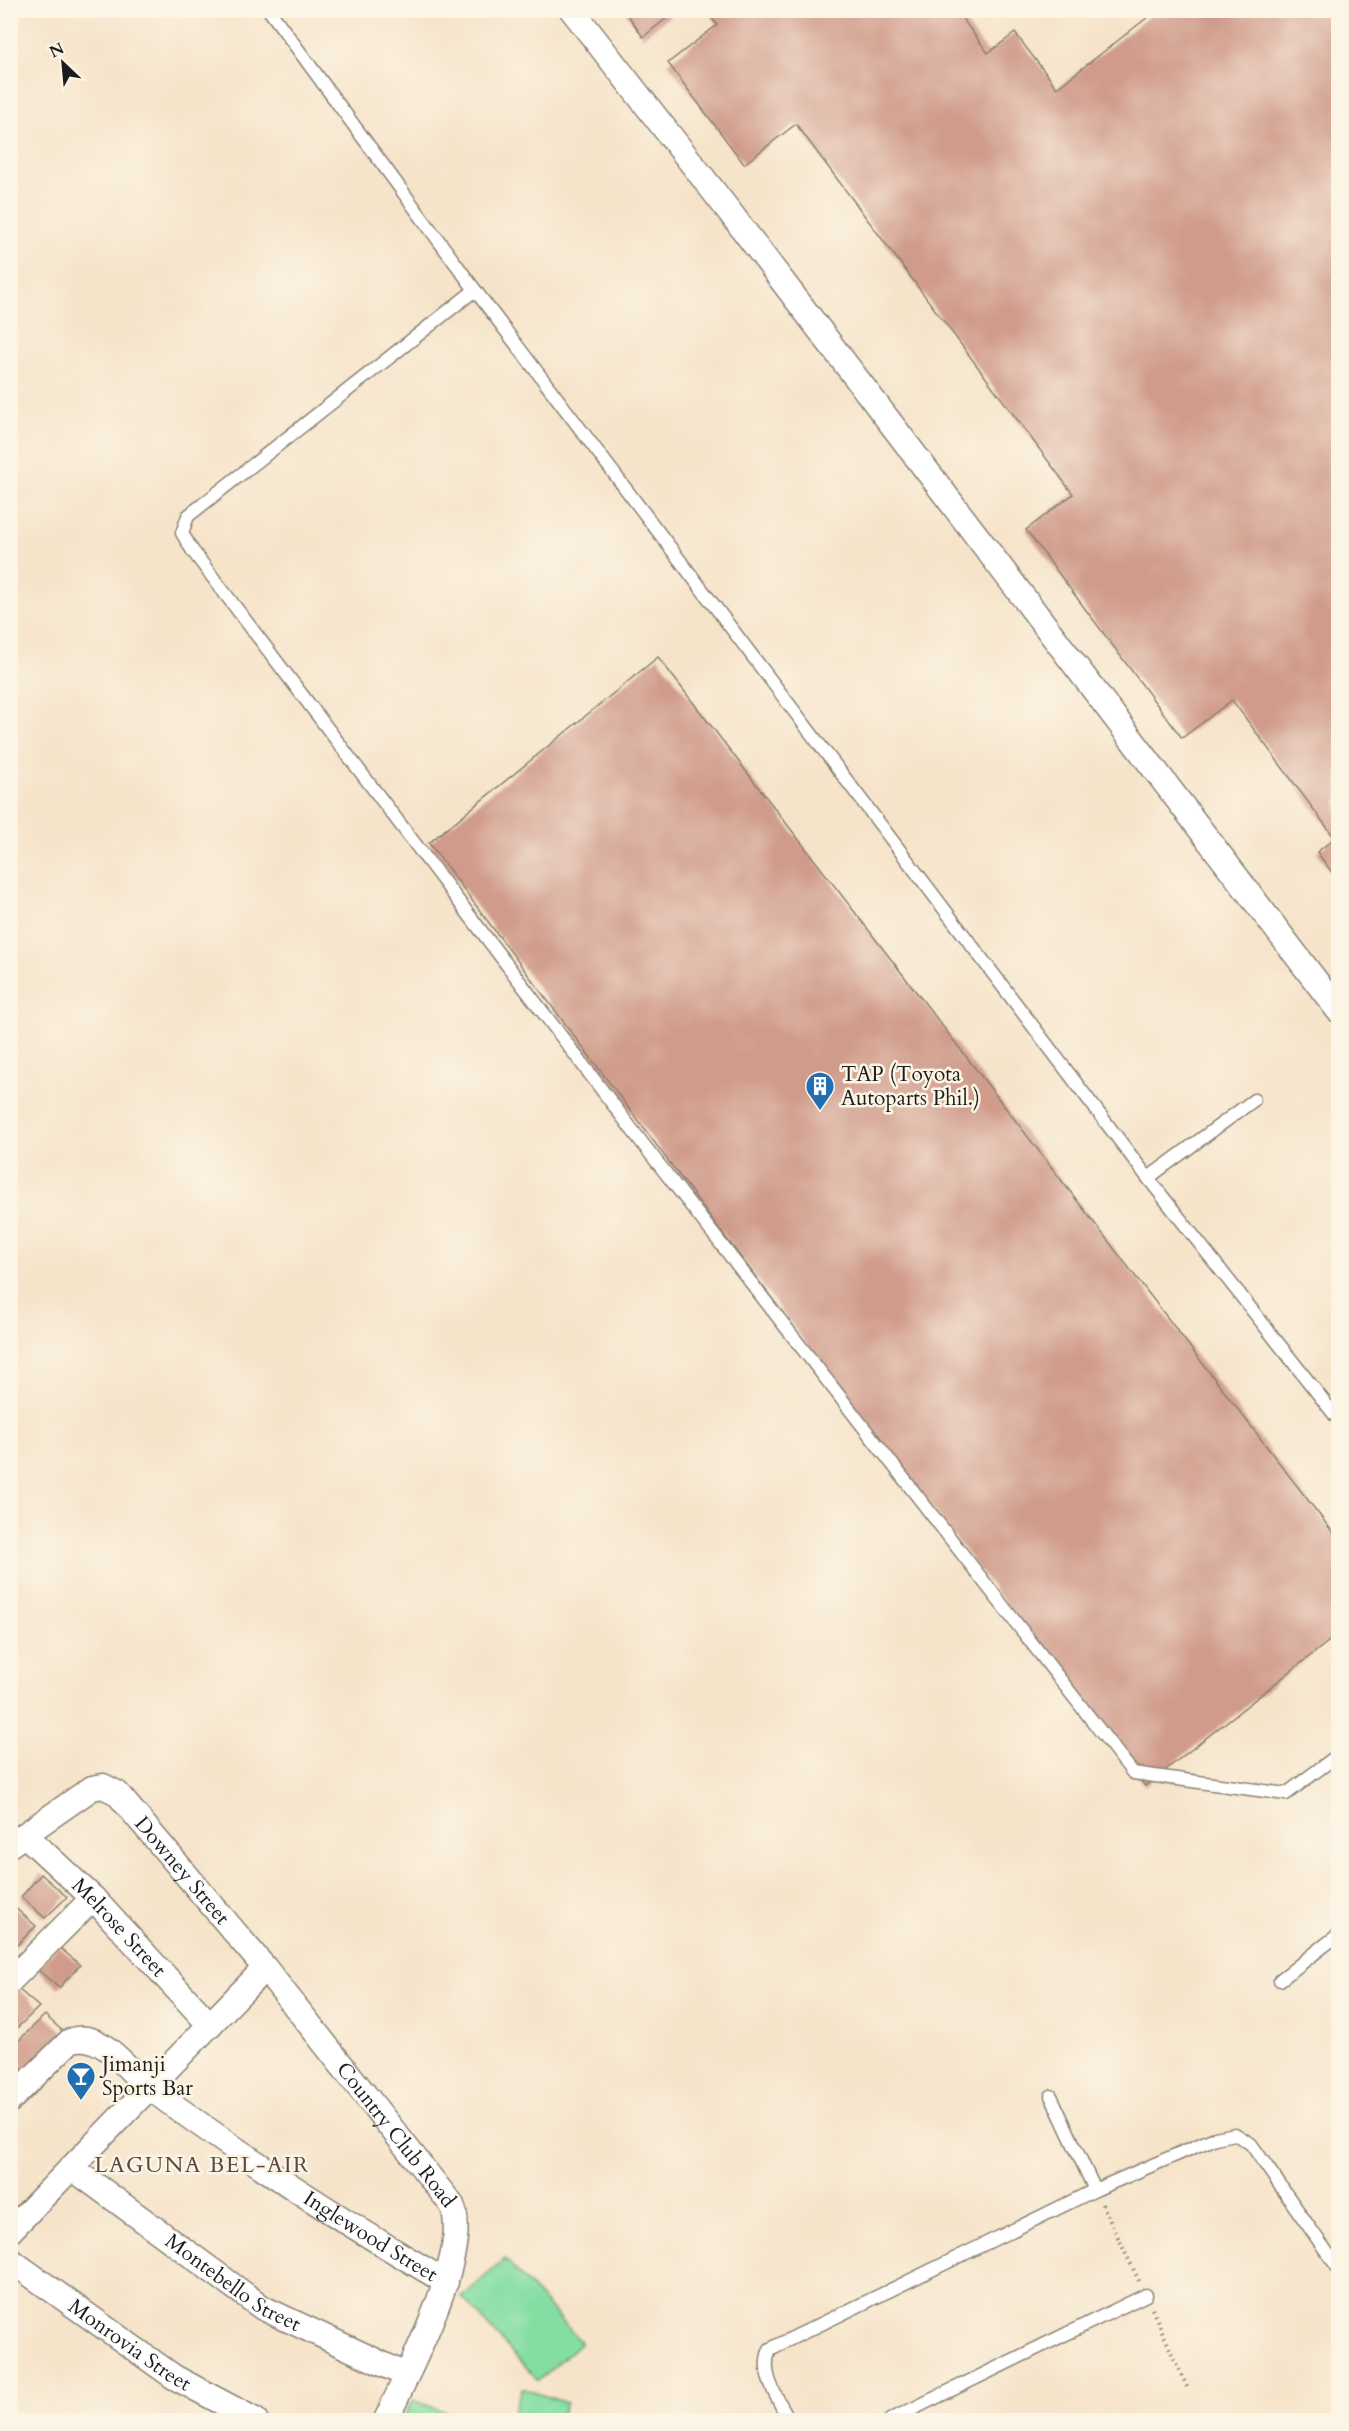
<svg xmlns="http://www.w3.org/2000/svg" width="1349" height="2431" viewBox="0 0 1349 2431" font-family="Cardo,serif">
<rect width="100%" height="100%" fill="#fcf5e5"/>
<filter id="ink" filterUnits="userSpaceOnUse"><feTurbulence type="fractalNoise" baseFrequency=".0167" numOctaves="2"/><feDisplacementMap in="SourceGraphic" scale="12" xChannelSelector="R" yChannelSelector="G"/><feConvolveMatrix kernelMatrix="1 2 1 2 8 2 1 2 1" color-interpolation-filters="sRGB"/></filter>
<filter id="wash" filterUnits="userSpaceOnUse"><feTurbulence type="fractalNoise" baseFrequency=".008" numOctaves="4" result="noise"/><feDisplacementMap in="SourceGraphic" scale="24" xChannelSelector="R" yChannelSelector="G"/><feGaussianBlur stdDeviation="1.35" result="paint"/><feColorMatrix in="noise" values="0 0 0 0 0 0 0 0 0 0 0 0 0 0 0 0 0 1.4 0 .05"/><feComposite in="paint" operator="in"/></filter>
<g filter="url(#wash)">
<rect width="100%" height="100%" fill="#f6e4ca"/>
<g fill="#84dea4" stroke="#507d60" stroke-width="1.5">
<path d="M505 2259 581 2342 538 2381 462 2297Z"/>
<path d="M522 2388 566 2403 560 2420H510Z"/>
<path d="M412 2400 469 2420H404Z"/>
</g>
<g id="blocks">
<g fill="#d09b8b">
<path d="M624 10H677L643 37Z"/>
<path d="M706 10H956L988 53 1015 33 1057 88 1157 10H1338V881L1317 852 1335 838 1232 700 1182 738 1026 530 1073 494 796 124 744 164 668 63 717 25Z"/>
<path d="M658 657 1338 1539V1634L1145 1786 834 1381 429 843Z"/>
<path d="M41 1874 67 1897 45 1918 21 1897Z"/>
<path d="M12 1905 36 1926 16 1946 10 1942Z"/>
<path d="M58 1946 80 1965 59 1988 37 1969Z"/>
<path d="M17 1988 39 2007 17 2028 10 2022V1994Z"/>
<path d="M45 2015 67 2035 27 2076 10 2060V2049Z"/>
</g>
</g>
</g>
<g filter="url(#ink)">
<use href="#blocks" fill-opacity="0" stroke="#898073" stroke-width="1.5"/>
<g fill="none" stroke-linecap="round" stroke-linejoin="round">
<g stroke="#898073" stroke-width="15">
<g id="lane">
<path d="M269 10 475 290 1148 1178 1338 1419"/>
<path d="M475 290 188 516 182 533 192 550 643 1144 1133 1773 1286 1794 1338 1755"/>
<path d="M1148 1178 1254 1100"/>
<path d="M1280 1980 1338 1935"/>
<path d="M1051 2096 1095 2190"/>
<path d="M789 2420C778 2398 759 2374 770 2349L1095 2190 1215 2138 1235 2134 1251 2144 1338 2268"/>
<path d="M890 2420 1146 2295"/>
</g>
</g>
<g stroke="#898073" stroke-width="27">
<g id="street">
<path d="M572 10 729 211 1338 1010"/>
<path id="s1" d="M25 1835 93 1898 210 2025"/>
<path id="s2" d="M10 1845 92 1788 103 1786 117 1793 265 1968 452 2205C472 2252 407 2373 386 2420"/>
<path d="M10 1981 93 1898"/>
<path id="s3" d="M10 2100 70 2041C101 2028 128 2072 151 2089 246 2159 345 2223 446 2282"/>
<path id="s4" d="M72 2168 263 2308 406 2375"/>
<path d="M10 2231 265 1968"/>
<path id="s5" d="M10 2260 174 2377 255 2420"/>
</g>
</g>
<g stroke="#898073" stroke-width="4" stroke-dasharray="1.5 4.5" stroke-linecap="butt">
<path d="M1102 2204 1139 2281"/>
<path d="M1152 2309 1187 2387"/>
</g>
<use href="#lane" stroke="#fff" stroke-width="12"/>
<use href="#street" stroke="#fff" stroke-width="24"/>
</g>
</g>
<defs>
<g id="building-pin" transform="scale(1.5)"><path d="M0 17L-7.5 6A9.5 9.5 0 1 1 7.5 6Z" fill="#1f6fb2" stroke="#fcf5e5"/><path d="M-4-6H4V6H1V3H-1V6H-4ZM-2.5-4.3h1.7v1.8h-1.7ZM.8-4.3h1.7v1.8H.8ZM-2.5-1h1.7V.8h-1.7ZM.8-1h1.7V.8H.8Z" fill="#fff"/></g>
<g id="bar-pin" transform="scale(1.5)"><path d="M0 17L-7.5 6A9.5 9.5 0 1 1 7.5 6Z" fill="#1f6fb2" stroke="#fcf5e5"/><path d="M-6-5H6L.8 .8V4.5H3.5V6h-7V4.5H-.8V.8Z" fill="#fff"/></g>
</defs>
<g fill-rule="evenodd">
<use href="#building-pin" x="820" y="1086"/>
<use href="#bar-pin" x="81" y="2076"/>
</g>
<g text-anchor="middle" stroke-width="5" stroke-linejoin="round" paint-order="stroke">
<g font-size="21" fill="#1c1c1c" stroke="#fcf5e5" text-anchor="start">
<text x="841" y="1081">TAP (Toyota<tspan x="841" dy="24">Autoparts Phil.)</tspan></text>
<text x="102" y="2071">Jimanji<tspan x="102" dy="24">Sports Bar</tspan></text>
</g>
<g font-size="21" fill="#1c1c1c" stroke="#fcf5e5">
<text dy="7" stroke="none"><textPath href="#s2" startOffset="228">Downey Street</textPath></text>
<text dy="7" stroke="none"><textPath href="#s1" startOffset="132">Melrose Street</textPath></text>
<text dy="7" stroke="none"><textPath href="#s2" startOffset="568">Country Club Road</textPath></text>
<text dy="7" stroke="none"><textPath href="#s3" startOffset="448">Inglewood Street</textPath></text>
<text dy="7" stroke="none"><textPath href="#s4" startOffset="198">Montebello Street</textPath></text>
<text dy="7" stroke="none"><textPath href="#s5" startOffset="147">Monrovia Street</textPath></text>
</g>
<g font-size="22" letter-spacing="1.5" fill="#5b4843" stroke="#fcf5e5">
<text x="202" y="2172">LAGUNA BEL-AIR</text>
</g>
</g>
<rect width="1349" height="2431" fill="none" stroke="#fcf5e5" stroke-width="36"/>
<g transform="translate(63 63) rotate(334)" stroke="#fcf5e5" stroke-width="4.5" paint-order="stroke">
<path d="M0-4.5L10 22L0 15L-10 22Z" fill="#1c1c1c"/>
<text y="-9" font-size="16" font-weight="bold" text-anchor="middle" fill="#1c1c1c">N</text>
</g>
</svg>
